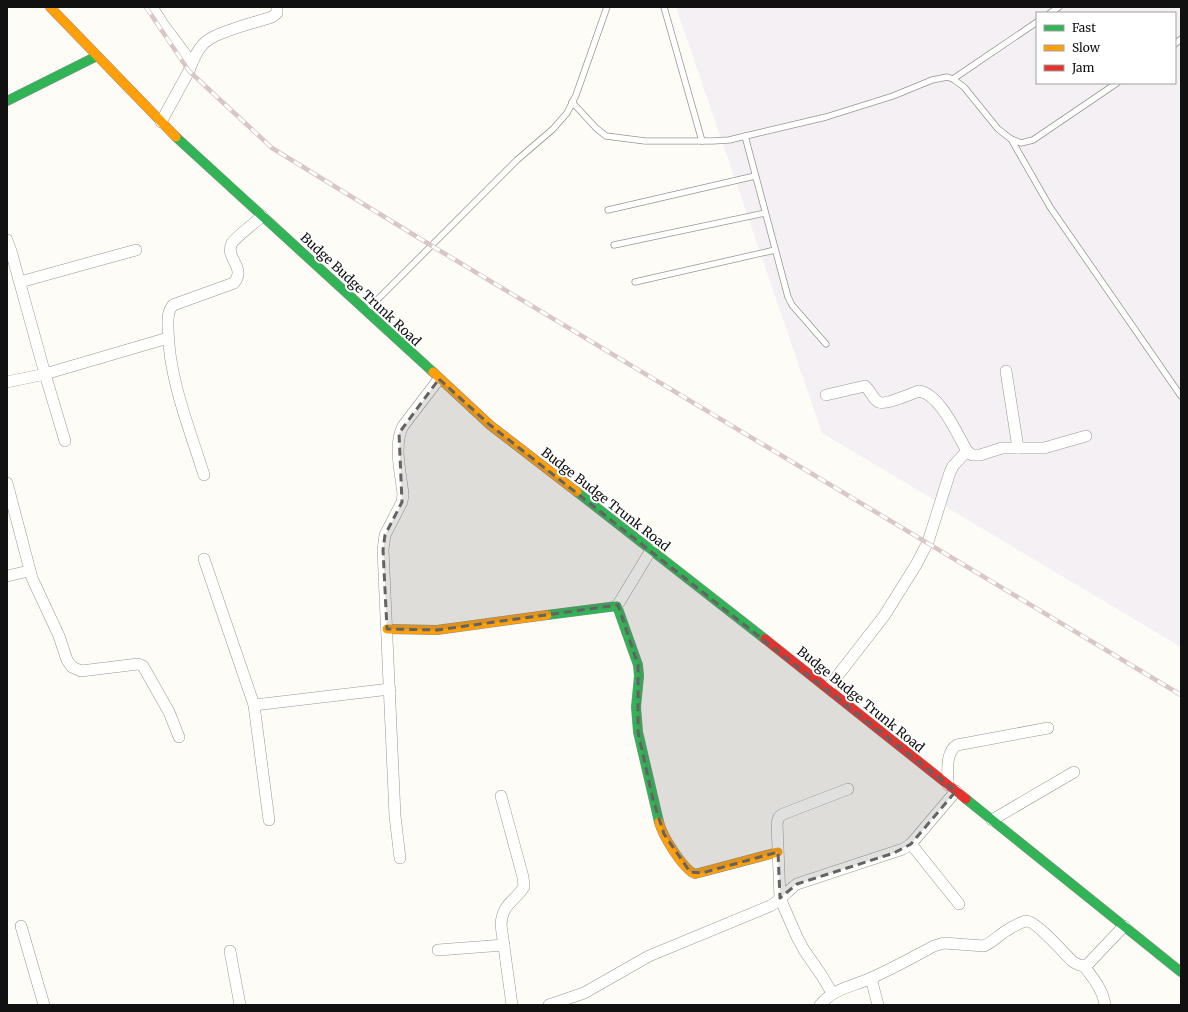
<svg xmlns="http://www.w3.org/2000/svg" width="1188" height="1012" viewBox="0 0 1188 1012" font-family="Merriweather,serif">
<rect width="100%" height="100%" fill="#fdfcf7"/>
<path fill="#f5f0f3" fill-rule="evenodd" d="M676 7H1181V647L822 433ZM1037 13H1175V83H1037Z"/>
<g fill="none" stroke-linecap="round" stroke-linejoin="round">
<g stroke="#979795" stroke-width="7">
<g id="lane">
<path d="M664 7 702 141"/>
<path d="M1050 13 1059 7"/>
<path d="M1175 44 1181 39"/>
<path d="M953 79 1037 22"/>
<path d="M572 102 596 128 606 136 645 141H712L729 140 826 117 893 96 932 80 947 77 953 79 964 87 998 129 1011 139 1021 143 1033 140 1117 83"/>
<path d="M745 136 788 297 792 305 826 344"/>
<path d="M1011 139 1050 207 1181 396"/>
<path d="M608 210 755 176"/>
<path d="M614 245 765 213"/>
<path d="M635 282 775 250"/>
<path d="M367 310 517 160 553 129 567 113 576 95 607 7"/>
</g>
</g>
<g stroke="#979795" stroke-width="12">
<g id="street">
<path d="M152 7 162 23 192 63"/>
<path d="M161 122 189 71C192 61 199 46 208 40 223 30 254 23 272 17L277 13V7"/>
<path d="M7 240 11 251 45 374 65 441"/>
<path d="M20 282 136 250"/>
<path d="M1006 371 1018 448"/>
<path d="M7 382 45 374 168 338"/>
<path d="M826 395 865 386C870 390 872 397 877 401 883 407 910 394 919 391 940 394 957 434 967 451L972 455H980L1002 448H1044L1086 436"/>
<path d="M204 475C189 427 169 379 168 329 168 320 167 312 173 305L234 283C247 267 224 258 232 243 237 236 255 223 262 216"/>
<path d="M7 483 32 578 59 636 67 660 72 667 81 671 138 664 143 666 169 712 179 737"/>
<path d="M204 559 254 705 269 820"/>
<path d="M7 576 29 571"/>
<path d="M617 606 651 550"/>
<path d="M828 688 884 616 916 565 928 542 950 472 953 466 967 451"/>
<path d="M254 705 390 689"/>
<path d="M948 785C948 773 945 752 957 745L1048 728"/>
<path d="M501 796 523 877 524 887C514 902 502 904 501 925L512 1005"/>
<path d="M992 820 1074 772"/>
<path d="M911 844 959 904"/>
<path d="M400 858 395 816 383 550 385 535 402 502 403 494C401 474 393 445 403 426L439 379"/>
<path d="M21 926 44 1005"/>
<path d="M438 950 504 945"/>
<path d="M230 951 240 1005"/>
<path d="M1084 966C1093 978 1103 990 1105 1005"/>
<path d="M871 978 878 1005"/>
<path d="M832 993 822 976 804 950 797 937 780 898 777 823 779 817 783 814 848 789"/>
<path d="M549 1005 584 993 649 956 770 906C780 901 787 891 797 884L903 849 911 844 956 791"/>
<path d="M820 1005C834 988 852 987 871 978 892 969 913 957 934 946L944 943 984 946C993 942 1000 934 1009 929 1014 926 1021 922 1026 921 1035 920 1065 954 1072 961 1078 965 1082 967 1088 964L1124 926"/>
</g>
</g>
<g stroke="#8e8d8b" stroke-width="10">
<g id="fast">
<path d="M7 101 97 56"/>
<path d="M176 137 433 372"/>
<path d="M577 492 765 639"/>
<path d="M547 615 617 606 638 665 639 676 636 707 638 732 659 822"/>
<path d="M966 799 1181 972"/>
</g>
</g>
<g stroke="#8e8d8b" stroke-width="10">
<g id="slow">
<path d="M50 7 176 137"/>
<path d="M433 372 490 425 577 492"/>
<path d="M387 629 437 630 547 615"/>
<path d="M659 822C662 835 683 869 695 874L778 852"/>
</g>
</g>
<g stroke="#8e8d8b" stroke-width="10">
<path id="jam" d="M765 639 966 799"/>
</g>
<use href="#lane" stroke="#fffffe" stroke-width="5.5"/>
<use href="#street" stroke="#fffffe" stroke-width="11"/>
<use href="#fast" stroke="#30b455" stroke-width="9"/>
<use href="#slow" stroke="#ff9f0a" stroke-width="9"/>
<use href="#jam" stroke="#e5322d" stroke-width="9"/>
<g stroke="#d9c6c7" stroke-width="4.5">
<path id="rail" d="M146 7 189 71 272 148 432 246 1181 695"/>
</g>
<use href="#rail" stroke="#fff" stroke-width="3" stroke-dasharray="9" stroke-linecap="butt"/>
</g>
<path fill="#646362" fill-opacity="0.2" stroke="#646362" stroke-width="3" stroke-dasharray="8 5" stroke-linejoin="round" d="M439 379 490 425 956 791 911 844 894 853 797 884 780 898 778 852 702 873 690 872 664 834 653 800 638 732V665L618 605 437 630 387 629 383 550 385 535 402 502 399 433Z"/>
<g text-anchor="middle" stroke-width="4" stroke-linejoin="round" paint-order="stroke">
<g font-size="13" fill="#111" stroke="#fff">
<text transform="translate(361 289) rotate(43)" y="5">Budge Budge Trunk Road</text>
<text transform="translate(606 499) rotate(38)" y="5">Budge Budge Trunk Road</text>
<text transform="translate(861 699) rotate(39)" y="5">Budge Budge Trunk Road</text>
</g>
</g>
<rect width="1188" height="1012" fill="none" stroke="#111111" stroke-width="16"/>
<rect x="1036" y="12" width="140" height="72" fill="#ffffff" stroke="#a0a0a0"/>
<rect x="1044" y="25" width="20" height="6" fill="#30b455" stroke="#a0a0a0"/>
<text x="1072" y="32" font-size="12" fill="#111111">Fast</text>
<rect x="1044" y="45" width="20" height="6" fill="#ff9f0a" stroke="#a0a0a0"/>
<text x="1072" y="52" font-size="12" fill="#111111">Slow</text>
<rect x="1044" y="65" width="20" height="6" fill="#e5322d" stroke="#a0a0a0"/>
<text x="1072" y="72" font-size="12" fill="#111111">Jam</text>
</svg>
